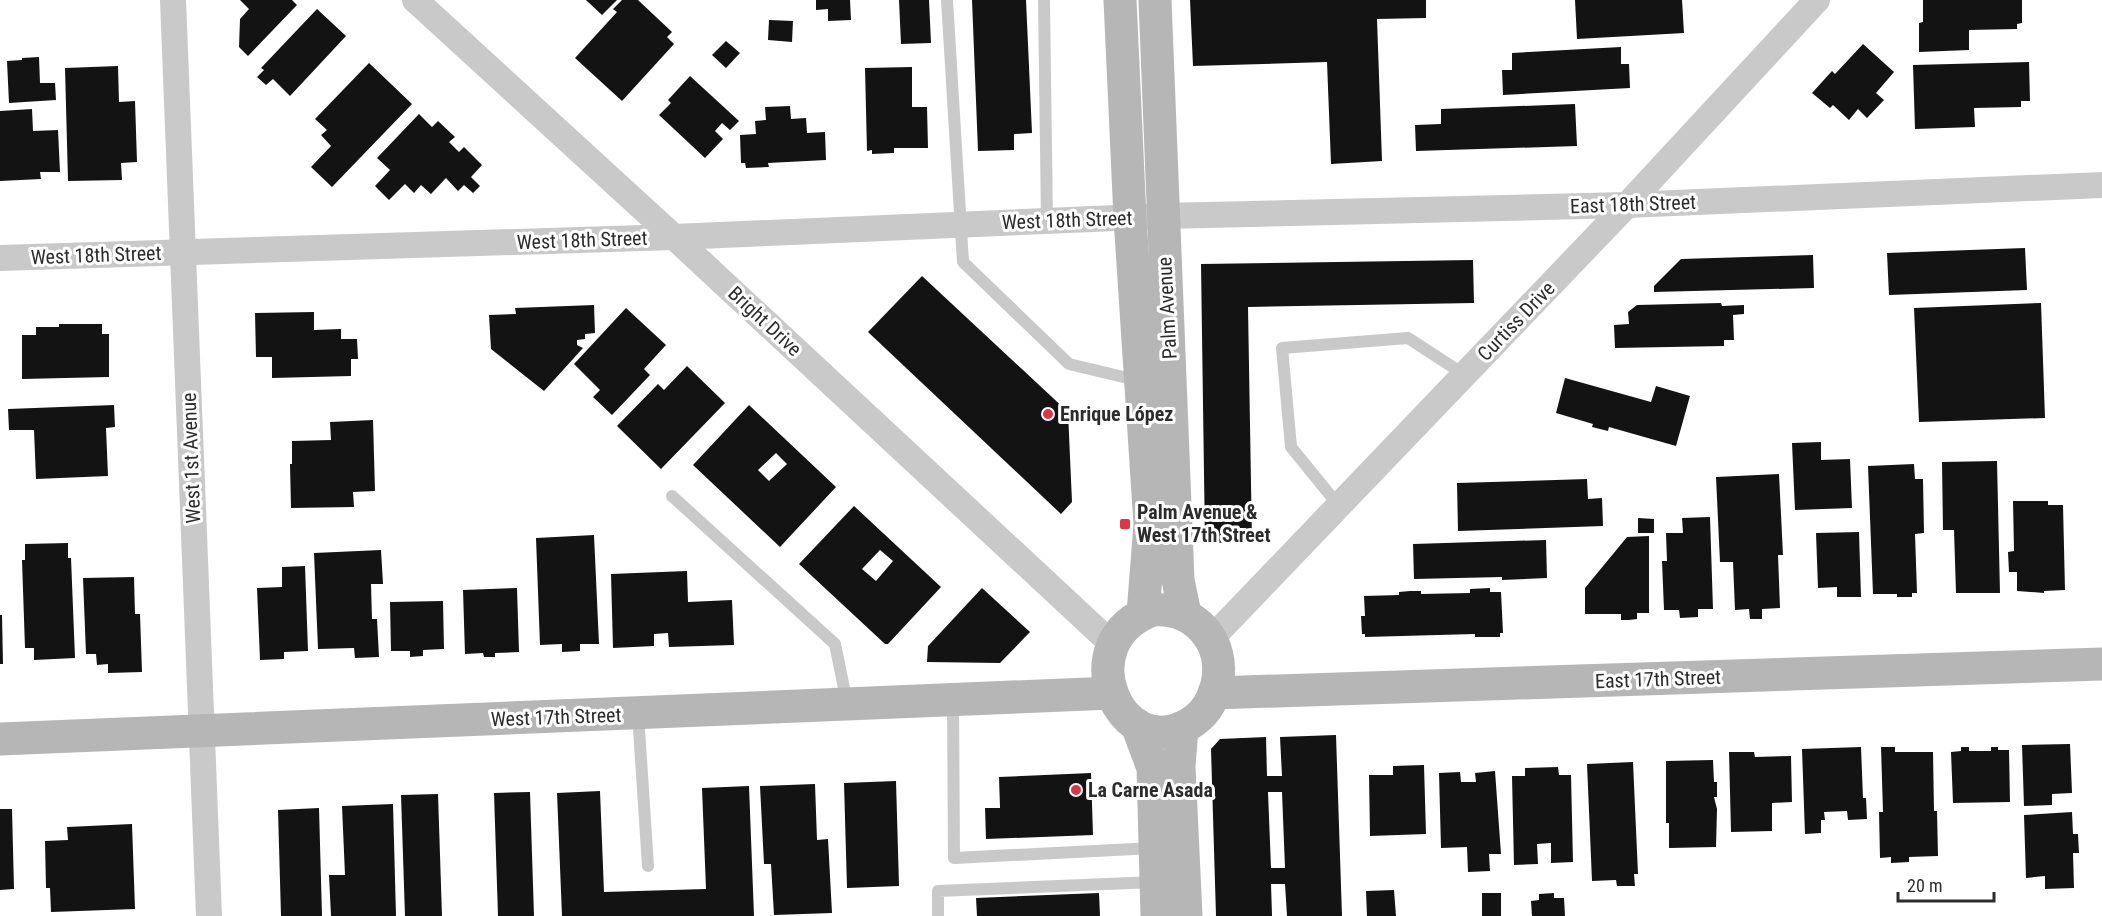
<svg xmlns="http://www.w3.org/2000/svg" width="2102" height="916" viewBox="0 0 2102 916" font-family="'Roboto Condensed',sans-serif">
<rect width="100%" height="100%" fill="#fff"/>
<g fill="#131313" fill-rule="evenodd">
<path d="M240 0H292L297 5 248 56 239 47 240 19 249 9Z"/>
<path d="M586 0H617L602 15Z"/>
<path d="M622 0H638L672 32 667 37 674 44 622 101 575 58 617 12 613 9Z"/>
<path d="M816 0H850L851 20 828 21V9L816 10Z"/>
<path d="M899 0H929L931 43 901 44Z"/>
<path d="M972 0H1026L1032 133 1014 134V150L978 151Z"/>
<path d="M1190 0H1426V18L1377 19 1382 161 1331 164 1327 62 1193 66Z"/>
<path d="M1575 0H1682L1684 33 1577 39Z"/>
<path d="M1923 0H2022V23L2017 24V29L1969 30V50L1919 52V23L1923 22Z"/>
<path d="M317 9 346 36 290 96 273 79 266 85 257 77 264 70 261 68Z"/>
<path d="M769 20 793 21 792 42 768 40Z"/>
<path d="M726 41 740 53 726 68 712 55Z"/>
<path d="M1863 44 1894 72 1876 93 1884 100 1867 118 1858 109 1849 120 1833 105 1830 108 1812 93 1832 71 1835 74Z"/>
<path d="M1621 47V64H1629L1630 88 1503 95 1502 70H1512V53Z"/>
<path d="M39 57 40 83H55L56 100 9 103 7 61 22 60V58Z"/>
<path d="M2029 62 2030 101H2021V107L1974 108 1975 127 1915 129 1913 65Z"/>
<path d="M369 63 412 104 332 187 311 167 331 146 321 135 327 130 315 119Z"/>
<path d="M118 66 119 102 135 101 137 162 121 163 122 180 68 181 65 68Z"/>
<path d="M912 67V107H927L928 148H894V153L872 154V150L867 151 865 68Z"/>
<path d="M690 76 739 121 730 130 722 123 715 131 723 139 705 158 659 115 671 103 668 100Z"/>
<path d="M1575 104 1577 146 1416 151 1415 125 1441 124V109Z"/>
<path d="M790 106 791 119 806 118 807 133 825 132 826 160 768 163 769 167 746 168 745 163H741L740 135 756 134 755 121 766 120 765 107Z"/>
<path d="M32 109 33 131 58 130 60 172H40L41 179 0 181V111Z"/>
<path d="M419 114 432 127 438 121 455 137 449 142 459 152 464 147 482 165 471 177 480 186 473 193 464 185 458 191 446 178 431 194 421 185 414 193 405 184 389 200 375 186 390 170 377 158Z"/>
<path d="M2025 248 2027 290 1889 295 1887 253Z"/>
<path d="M1813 255 1814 288 1654 292V286L1681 259Z"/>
<path d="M1473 260 1474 303 1248 307 1252 542 1205 543 1201 264Z"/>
<path d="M922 276 1068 412 1072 502 1061 514 868 332Z"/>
<path d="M1721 303 1722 306 1744 305V314L1733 315 1734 340H1724V346L1615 348 1614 325 1629 324 1628 312 1637 305Z"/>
<path d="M2041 303 2045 418 1919 422 1914 308Z"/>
<path d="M594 305 595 333 585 334V339L577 340V345L583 348 544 391 491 349 489 315 516 314 515 308Z"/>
<path d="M626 308 666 345 644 369 650 375 612 415 593 397 600 390 574 364Z"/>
<path d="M314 312V330L341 329V339H357L358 359H351V376L272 378V357H256L255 313Z"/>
<path d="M59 324H102V334H109V377L22 379V335H36V327H59Z"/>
<path d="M687 366 725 403 661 469 617 426 658 384 664 390Z"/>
<path d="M1565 378 1651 402 1656 386 1690 396 1676 446 1609 427 1608 431 1592 427 1593 424 1556 413Z"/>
<path d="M114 405 115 427 106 428 108 476 36 479 34 430H9L8 409Z"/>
<path d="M749 405 836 487 780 547 693 465ZM776 453 787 464 769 481 758 470Z"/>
<path d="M373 420 375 491 353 492 354 507 291 508 290 464H292V441L331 440 330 422Z"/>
<path d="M1821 442V460L1850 459 1852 508 1795 510 1792 443Z"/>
<path d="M1997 461 2000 593H1956L1954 530H1943L1942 462Z"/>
<path d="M1914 464 1915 479H1923L1924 533 1915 534 1917 593H1912V597H1897V594H1873L1868 466Z"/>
<path d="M1779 474 1783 555H1778L1780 608 1762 609V619H1750L1749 609 1735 610 1733 562H1720L1716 477Z"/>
<path d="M1587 479 1588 499 1602 498 1603 526 1458 531 1457 483Z"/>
<path d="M2013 501H2048V505H2063L2065 590 2044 591V593L2017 591V572H2009L2008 552 2014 551Z"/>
<path d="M854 506 941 587 888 644H885L799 564ZM880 550 893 561 876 581 862 569Z"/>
<path d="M1710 517 1713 609H1698V617L1680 618 1679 610H1664L1662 561H1667L1666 533H1683L1682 518Z"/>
<path d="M1638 518 1654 519V533H1638Z"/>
<path d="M1859 532 1861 597H1837V587L1818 588 1816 533Z"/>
<path d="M594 535 599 644H580V651L562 652V644L540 645 536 538Z"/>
<path d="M1649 536V613H1637V619L1629 620H1621V614H1585V588L1627 537Z"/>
<path d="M1546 540 1547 578 1502 580V577L1414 579 1413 544Z"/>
<path d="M68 543V558H71L75 658 34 660V648H25L22 560H25V544Z"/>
<path d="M381 550 383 584H371L372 619H377L379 657 355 658 354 648 318 649 314 553Z"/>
<path d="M305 566 308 651 284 652V659L260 660 257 588 282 587V567Z"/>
<path d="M687 571 688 602 732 600 734 645 669 647 668 633 654 634V646L613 648 611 574Z"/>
<path d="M134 577 135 614H140L142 672 108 673V664L97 665 96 654H86L83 578Z"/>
<path d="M517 588 519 652 495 653V657H484L483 653 465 654 463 590Z"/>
<path d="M982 588 1030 632 1000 663 927 662 928 646Z"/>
<path d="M1490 588V592H1501L1503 633H1500V637H1475V634L1365 637V634H1362L1361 616H1365L1364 596 1399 595V592L1410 591H1421V594L1470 593V589Z"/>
<path d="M443 601 444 649 423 650V656L410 657V651H391L390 602Z"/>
<path d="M0 615H2L3 664H0Z"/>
<path d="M1336 735 1342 916H1287L1285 884H1271L1272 916H1216L1211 749 1220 739 1266 737 1267 776H1282L1280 737ZM1268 792H1282L1285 868H1271Z"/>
<path d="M2070 744 2072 793 2052 794V805L2024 806 2022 745Z"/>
<path d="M1861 747 1863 798H1866L1867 819 1848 820 1847 811 1824 812 1825 820H1821V833L1805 834 1802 749Z"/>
<path d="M1881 747H1895V752H1933L1934 811H1937L1938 856 1909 857V862L1891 863V857L1880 858 1879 812H1883Z"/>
<path d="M1961 747H1969V751H1991V747H1998V750H2009L2010 802 1953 803 1951 752 1961 751Z"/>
<path d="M1729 752H1754L1755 757 1791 756 1792 802 1772 803V831L1731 832Z"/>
<path d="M1713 760 1714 782H1717V797H1714L1717 809 1716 847 1669 848V823H1666V761Z"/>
<path d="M1633 762 1638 874H1634L1635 886H1617L1616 880 1592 881 1587 764Z"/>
<path d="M1424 765 1426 834 1370 836 1369 775H1393V766Z"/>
<path d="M1558 767 1559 775H1571L1573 862 1551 863V843L1537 844 1538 864 1514 865 1512 776H1525V768Z"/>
<path d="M1495 771 1501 854H1489L1490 871 1468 872 1467 847 1441 848 1439 773 1460 772 1461 782H1476L1475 773Z"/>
<path d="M1091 773 1093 835 986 839 985 808H1000L999 777Z"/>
<path d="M896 781 899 886 847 888 844 783Z"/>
<path d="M815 784 817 840 828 839 832 913 774 915 771 864H764L760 786Z"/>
<path d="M749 786 754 916H562L557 793 600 791 604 892 706 889 702 788Z"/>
<path d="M530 792 534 916H498L494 793Z"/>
<path d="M438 794 442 916H405L401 795Z"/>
<path d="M393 804 396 916H331L329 875H345L342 806Z"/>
<path d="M319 808 322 916H281L278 810Z"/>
<path d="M0 809H12L14 889 0 890Z"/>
<path d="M2072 812 2073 834H2078L2079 853H2073L2074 888 2045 889V876L2026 878 2024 815Z"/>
<path d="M132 824 135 909 51 912 50 888H46L45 841 68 840 67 827Z"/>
<path d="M1394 890 1396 916H1367L1366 891Z"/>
<path d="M1099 893 1100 916H977L976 898Z"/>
<rect x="1482" y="893" width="19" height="23"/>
<path d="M1554 893V898H1564L1565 916H1532L1531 901 1539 900V894Z"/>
</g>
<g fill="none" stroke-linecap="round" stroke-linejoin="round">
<g stroke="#c9c9c9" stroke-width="12">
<path d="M947 0 963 262 1069 364 1140 381"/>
<path d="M1044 0 1047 221"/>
<path d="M672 496 835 644 847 703"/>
<path d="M1339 506 1291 447 1282 348 1408 338 1465 375"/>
<path d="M953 701 954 858 1154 848"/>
<path d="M638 714 648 866"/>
<path d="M938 916V891L1155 882"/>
</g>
<g stroke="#c9c9c9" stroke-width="26">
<path d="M173 0 209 916"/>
<path d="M415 0 674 237 1113 645"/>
<path d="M0 258 674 237 1163 216 1627 205 2102 185"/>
<path d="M1211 639 1627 205 1817 0"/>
</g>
<g stroke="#b6b6b6" stroke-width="33">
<path d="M1120 0 1130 218 1150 524 1143 614"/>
<path d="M1155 0 1178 580 1185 614"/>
<path d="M1153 610C1195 607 1226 642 1217 684 1213 701 1205 715 1189 724 1120 765 1066 641 1153 610Z"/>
<path d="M1214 693 2102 664"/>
<path d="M1137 725 1153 768 1157 916"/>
<path d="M1182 728 1179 766 1186 916"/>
<path d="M0 739 1112 693"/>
</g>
</g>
<g fill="#db3645" stroke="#fff" stroke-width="2">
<circle cx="1048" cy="414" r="6"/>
<rect x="1119" y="518" width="12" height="12" rx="3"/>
<circle cx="1076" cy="790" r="6"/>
</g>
<g text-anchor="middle" stroke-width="6" stroke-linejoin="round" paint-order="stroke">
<g font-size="20" fill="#2c2c2c" stroke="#fff">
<text transform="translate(1633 204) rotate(-2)" y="7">East 18th Street</text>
<text transform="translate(1067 220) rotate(-2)" y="7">West 18th Street</text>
<text transform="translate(582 240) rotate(-2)" y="7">West 18th Street</text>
<text transform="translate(96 255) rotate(-2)" y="7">West 18th Street</text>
<text transform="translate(1167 308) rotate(-93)" y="7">Palm Avenue</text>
<text transform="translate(765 321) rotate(43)" y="7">Bright Drive</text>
<text transform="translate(1516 321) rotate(-46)" y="7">Curtiss Drive</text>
<text transform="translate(191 458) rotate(-92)" y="7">West 1st Avenue</text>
<text transform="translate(1658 679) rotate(-2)" y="7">East 17th Street</text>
<text transform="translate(556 717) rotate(-2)" y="7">West 17th Street</text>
</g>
<g font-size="20" font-weight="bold" fill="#2c2c2c" stroke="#fff" text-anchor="start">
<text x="1060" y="421">Enrique López</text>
<text x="1137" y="519">Palm Avenue &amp;<tspan x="1137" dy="23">West 17th Street</tspan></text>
<text x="1088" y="797">La Carne Asada</text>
</g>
</g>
<path d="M1898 892v9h96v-9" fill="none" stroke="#2c2c2c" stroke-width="3"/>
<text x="1907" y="892" font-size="18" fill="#2c2c2c" stroke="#ffffff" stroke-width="4.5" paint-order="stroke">20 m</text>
</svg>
